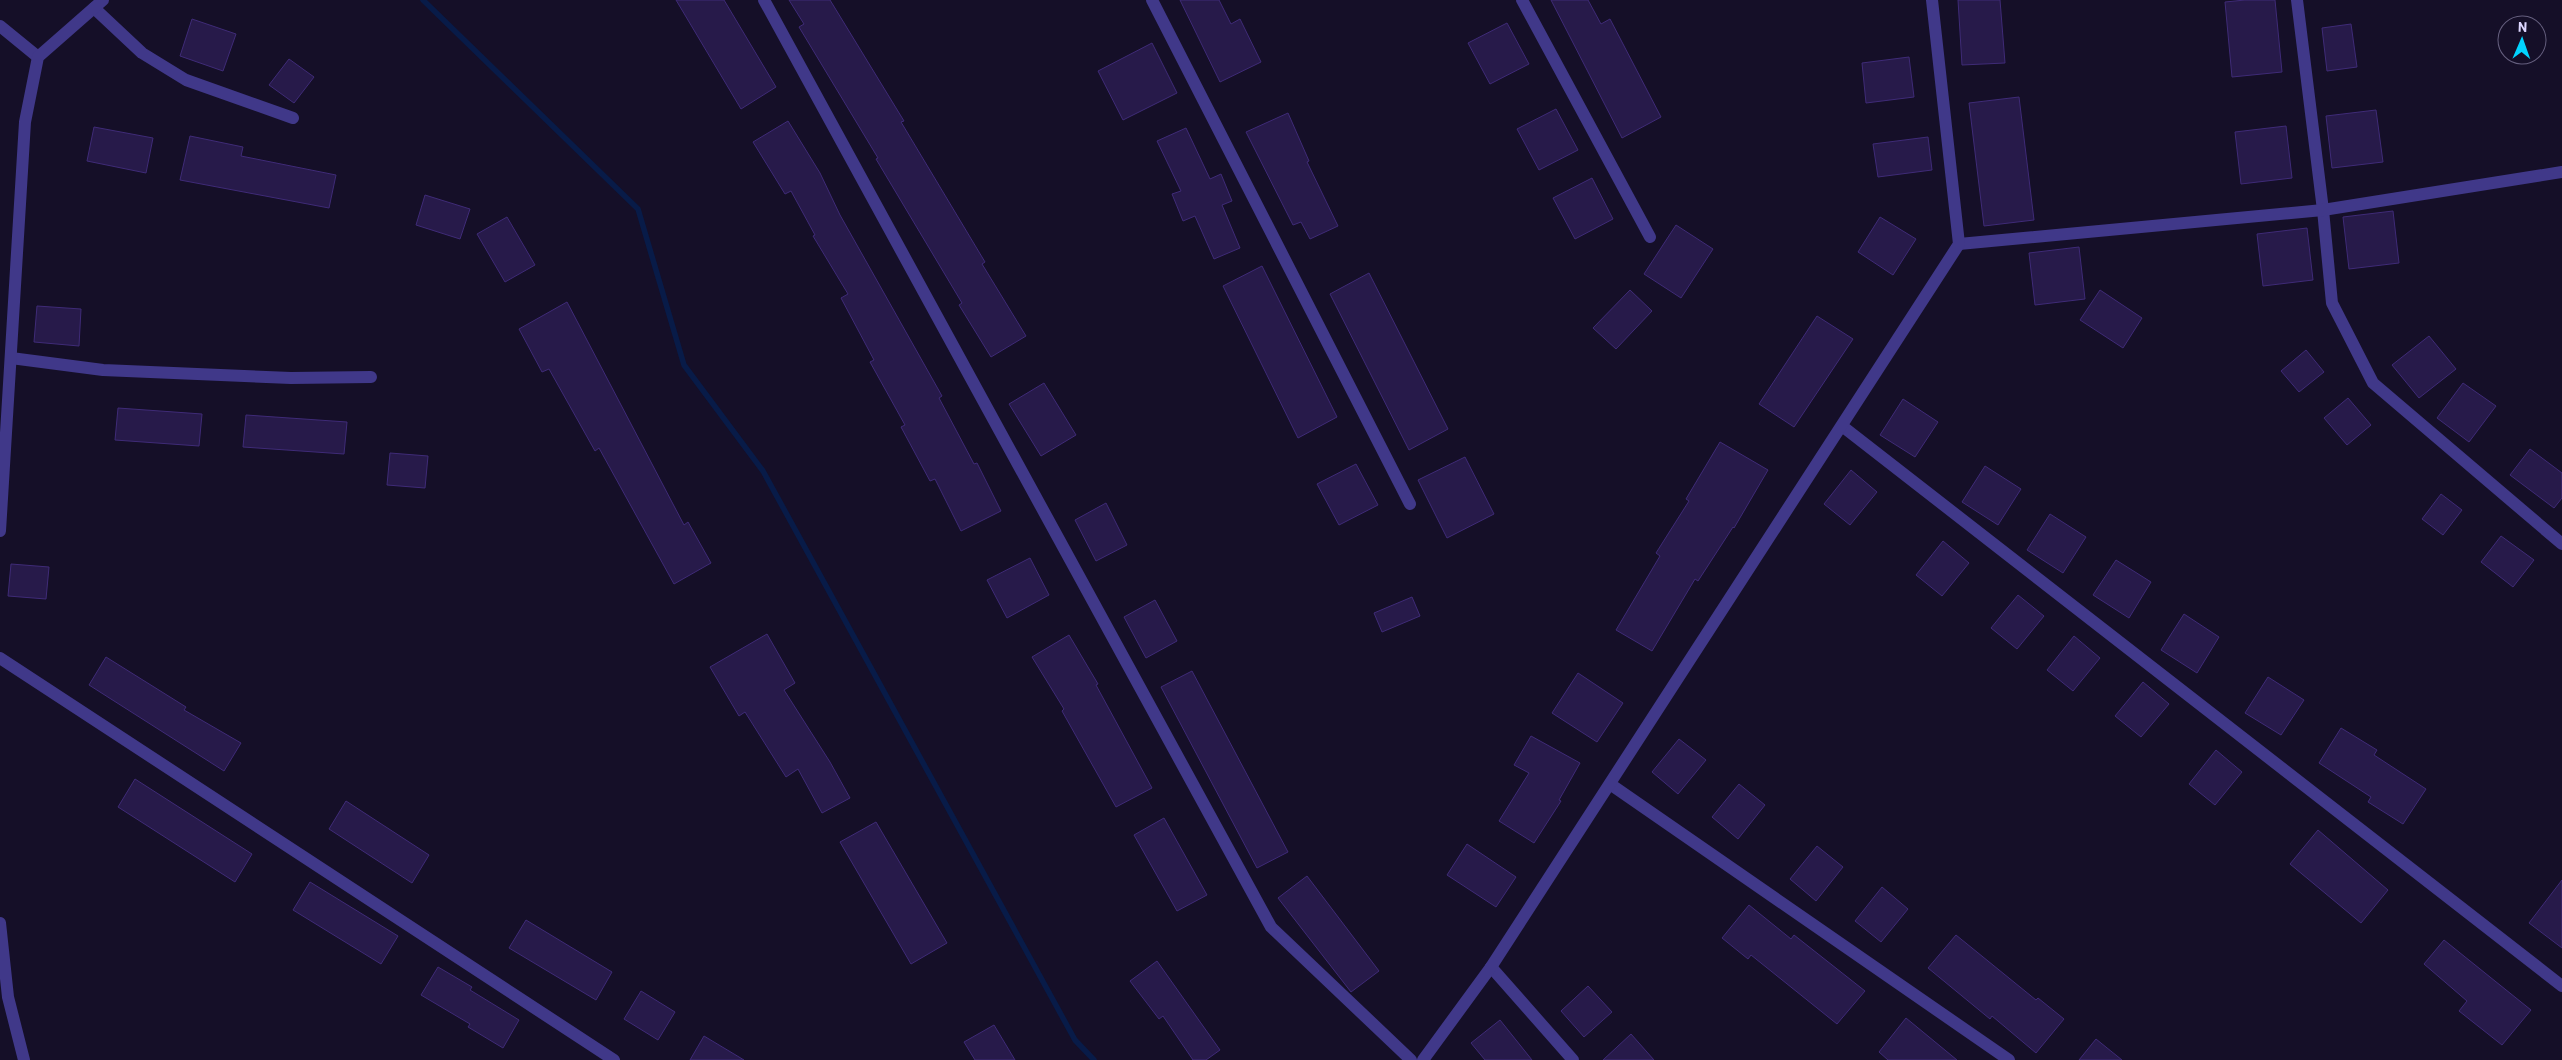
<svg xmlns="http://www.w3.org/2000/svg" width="2562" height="1060" viewBox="0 0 2562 1060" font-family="Barlow,sans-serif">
<rect width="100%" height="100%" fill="#150f28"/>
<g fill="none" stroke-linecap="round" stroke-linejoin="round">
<path stroke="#081b48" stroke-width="5.5" d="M423 0 638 209 684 365 763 471 1075 1040 1094 1060"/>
</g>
<g fill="#271a4a" stroke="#3f2b77">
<path d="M676 0H724L776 87 741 109Z"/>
<path d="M789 0H830L904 121 901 122 985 262 982 264 1026 336 991 357 959 305 962 303 876 159 878 158 799 27 804 24Z"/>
<path d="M1180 0H1219L1231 24 1240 19 1261 62 1220 82Z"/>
<path d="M1551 0H1588L1601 24 1610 19 1661 117 1622 138Z"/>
<path d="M1958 0H2000L2005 63 1962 65Z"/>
<path d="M2245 0H2275L2282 72 2232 77 2225 2Z"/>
<path d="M192 19 236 34 223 71 180 56Z"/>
<path d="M1507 23 1529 64 1490 84 1468 43Z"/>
<path d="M2351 24 2357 67 2327 71 2322 28Z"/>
<path d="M1152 43 1177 93 1123 120 1098 71Z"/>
<path d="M1909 57 1914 97 1866 103 1862 63Z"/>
<path d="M289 59 314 77 294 103 269 85Z"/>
<path d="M2019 97 2034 220 1984 226 1969 103Z"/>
<path d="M1556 109 1578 150 1539 170 1517 129Z"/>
<path d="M2376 110 2383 162 2332 168 2326 116Z"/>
<path d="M1288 113 1309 161 1307 162 1338 226 1310 239 1301 222 1293 225 1246 132Z"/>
<path d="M788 121 820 173 840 215 942 396 939 398 974 464 977 463 1001 511 961 531 935 479 930 481 901 427 905 425 870 362 874 360 841 298 848 294 813 236 815 235 791 191 785 194 753 142Z"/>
<path d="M2286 126 2292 178 2241 184 2235 132Z"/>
<path d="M94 127 153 138 146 173 87 161Z"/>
<path d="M1186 128 1210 179 1221 174 1232 201 1222 205 1240 248 1214 259 1195 216 1183 221 1172 194 1181 191 1157 141Z"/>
<path d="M190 136 243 147 241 156 336 175 329 208 180 180Z"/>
<path d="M1928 137 1932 170 1878 177 1873 144Z"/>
<path d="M1592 178 1613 219 1575 239 1553 198Z"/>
<path d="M425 195 470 209 460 239 416 225Z"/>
<path d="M2393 211 2399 263 2349 269 2343 217Z"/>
<path d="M507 217 535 265 505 282 477 234Z"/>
<path d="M1880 217 1916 239 1893 275 1858 252Z"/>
<path d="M1676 225 1713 249 1681 298 1644 274Z"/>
<path d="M2307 228 2313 280 2263 286 2257 234Z"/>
<path d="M2079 247 2085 299 2035 305 2029 253Z"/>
<path d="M1262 266 1337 417 1298 438 1223 286Z"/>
<path d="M1369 273 1448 429 1409 450 1330 294Z"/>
<path d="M1630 290 1652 311 1616 349 1593 328Z"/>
<path d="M2100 290 2142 318 2123 348 2080 320Z"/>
<path d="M567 302 684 525 688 522 711 563 674 584 599 448 595 451 549 369 542 372 519 329Z"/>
<path d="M37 306 81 309 79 346 34 342Z"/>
<path d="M1817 316 1853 339 1794 427 1759 404Z"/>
<path d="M2429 336 2456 369 2419 398 2392 365Z"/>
<path d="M2306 350 2324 372 2299 392 2281 371Z"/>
<path d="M1044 383 1076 435 1041 456 1009 404Z"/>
<path d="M2463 383 2496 406 2469 442 2437 418Z"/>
<path d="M2348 398 2371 425 2347 445 2324 418Z"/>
<path d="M1903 399 1938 422 1915 457 1880 435Z"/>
<path d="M118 408 202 414 199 446 115 440Z"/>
<path d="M246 415 347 422 344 454 243 447Z"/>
<path d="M1720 442 1768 470 1734 528 1733 527 1698 581 1695 579 1652 651 1616 630 1660 556 1656 553 1689 501 1686 499Z"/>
<path d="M2530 449 2562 473V498L2554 508 2510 475Z"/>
<path d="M390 453 428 456 425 488 387 485Z"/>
<path d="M1465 457 1494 514 1447 538 1418 480Z"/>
<path d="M1356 464 1378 505 1339 525 1317 484Z"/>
<path d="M1985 466 2021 489 1998 525 1962 502Z"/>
<path d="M1851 470 1877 492 1850 525 1824 504Z"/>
<path d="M2441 494 2462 510 2443 535 2422 519Z"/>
<path d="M1106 503 1127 545 1096 561 1075 520Z"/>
<path d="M2050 514 2086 537 2063 573 2027 550Z"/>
<path d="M2501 536 2534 560 2513 587 2481 562Z"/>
<path d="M1943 541 1969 563 1942 596 1916 575Z"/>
<path d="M1030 558 1049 595 1007 618 987 580Z"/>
<path d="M2116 560 2151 582 2129 618 2093 595Z"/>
<path d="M11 564 49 567 46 599 8 596Z"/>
<path d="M2018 595 2044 616 2017 649 1991 628Z"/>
<path d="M1412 597 1420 616 1382 632 1374 613Z"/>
<path d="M1155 600 1177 641 1146 658 1124 617Z"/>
<path d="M2184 614 2219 637 2197 673 2161 650Z"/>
<path d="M767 634 795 683 784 690 830 762 850 798 822 813 798 769 786 777 745 712 739 716 710 667Z"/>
<path d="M1069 635 1098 684 1096 685 1152 788 1116 807 1062 711 1064 709 1032 657Z"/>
<path d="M2074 636 2100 658 2073 691 2047 670Z"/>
<path d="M106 657 186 707 184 710 241 743 224 771 89 685Z"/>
<path d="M1192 671 1288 852 1257 868 1161 687Z"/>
<path d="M1578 673 1623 703 1597 742 1552 713Z"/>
<path d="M2268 677 2304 700 2281 735 2245 713Z"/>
<path d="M2143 682 2169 704 2141 737 2115 716Z"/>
<path d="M2341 728 2377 750 2374 755 2426 789 2403 824 2368 802 2371 797 2319 763Z"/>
<path d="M1531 736 1580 763 1559 800 1561 801 1534 843 1499 821 1529 773 1514 765Z"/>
<path d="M1679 739 1706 760 1678 794 1652 772Z"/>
<path d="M2216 750 2242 772 2215 805 2189 784Z"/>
<path d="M135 779 252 854 235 882 118 807Z"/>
<path d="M1739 784 1765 805 1738 839 1712 817Z"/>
<path d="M346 801 429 855 412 883 329 829Z"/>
<path d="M1164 818 1207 895 1177 911 1134 835Z"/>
<path d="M876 822 947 943 911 964 840 842Z"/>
<path d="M2318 830 2388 890 2361 923 2290 864Z"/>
<path d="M1467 844 1516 877 1496 907 1447 875Z"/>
<path d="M1817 846 1843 867 1816 901 1790 879Z"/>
<path d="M1307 876 1379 971 1351 992 1278 898Z"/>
<path d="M2562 880V948L2529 923Z"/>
<path d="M310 882 398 936 381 964 293 910Z"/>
<path d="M1882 887 1908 909 1881 942 1855 921Z"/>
<path d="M1749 905 1791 939 1794 935 1865 991 1837 1024 1751 955 1748 959 1722 938Z"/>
<path d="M526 920 612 972 596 1000 509 948Z"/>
<path d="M1956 935 2036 1000 2038 998 2064 1019 2036 1053 1992 1016 1990 1019 1928 968Z"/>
<path d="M2444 940 2531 1010 2502 1045 2459 1011 2467 1001 2424 964Z"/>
<path d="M1157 961 1220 1050 1206 1060H1193L1163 1016 1159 1019 1130 981Z"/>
<path d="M438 967 472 987 470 990 519 1020 503 1048 468 1027 470 1024 421 995Z"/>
<path d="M1588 986 1612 1012 1584 1037 1561 1011Z"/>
<path d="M641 991 675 1012 658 1040 624 1019Z"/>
<path d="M1906 1018 1957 1060H1888L1879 1052Z"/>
<path d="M1500 1020 1532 1060H1485L1471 1043Z"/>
<path d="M994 1025 1015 1060H975L964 1042Z"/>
<path d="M1631 1034 1654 1060H1603Z"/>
<path d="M704 1036 744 1060H690Z"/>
<path d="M2096 1039 2122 1060H2079Z"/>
</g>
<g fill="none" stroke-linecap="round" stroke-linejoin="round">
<g stroke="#403889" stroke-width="12">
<path d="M764 0 1271 927 1411 1060"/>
<path d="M1152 0 1410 504"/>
<path d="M1522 0 1650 237"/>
<path d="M2297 0 2323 210 2332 303 2373 383 2562 544"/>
<path d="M94 8 142 53 186 80 293 118"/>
<path d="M0 26 38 57"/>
<path d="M1959 244 2323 210 2562 172"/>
<path d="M11 358 103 370 291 378 371 377"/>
<path d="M1842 426 2562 986"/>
<path d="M0 531 25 122 38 57 103 0"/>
<path d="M0 658 614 1060"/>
<path d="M1610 784 2009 1060"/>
<path d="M0 923 8 997 24 1060"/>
<path d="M1491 967 1573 1060"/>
<path d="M1423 1060 1491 967 1959 244 1932 0"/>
</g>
</g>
<g transform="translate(2522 40) rotate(2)"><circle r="24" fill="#150f28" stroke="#655f7e"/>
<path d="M0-4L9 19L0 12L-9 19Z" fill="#02d4ff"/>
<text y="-8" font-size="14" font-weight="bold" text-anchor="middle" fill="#ddd6ff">N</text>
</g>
</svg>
